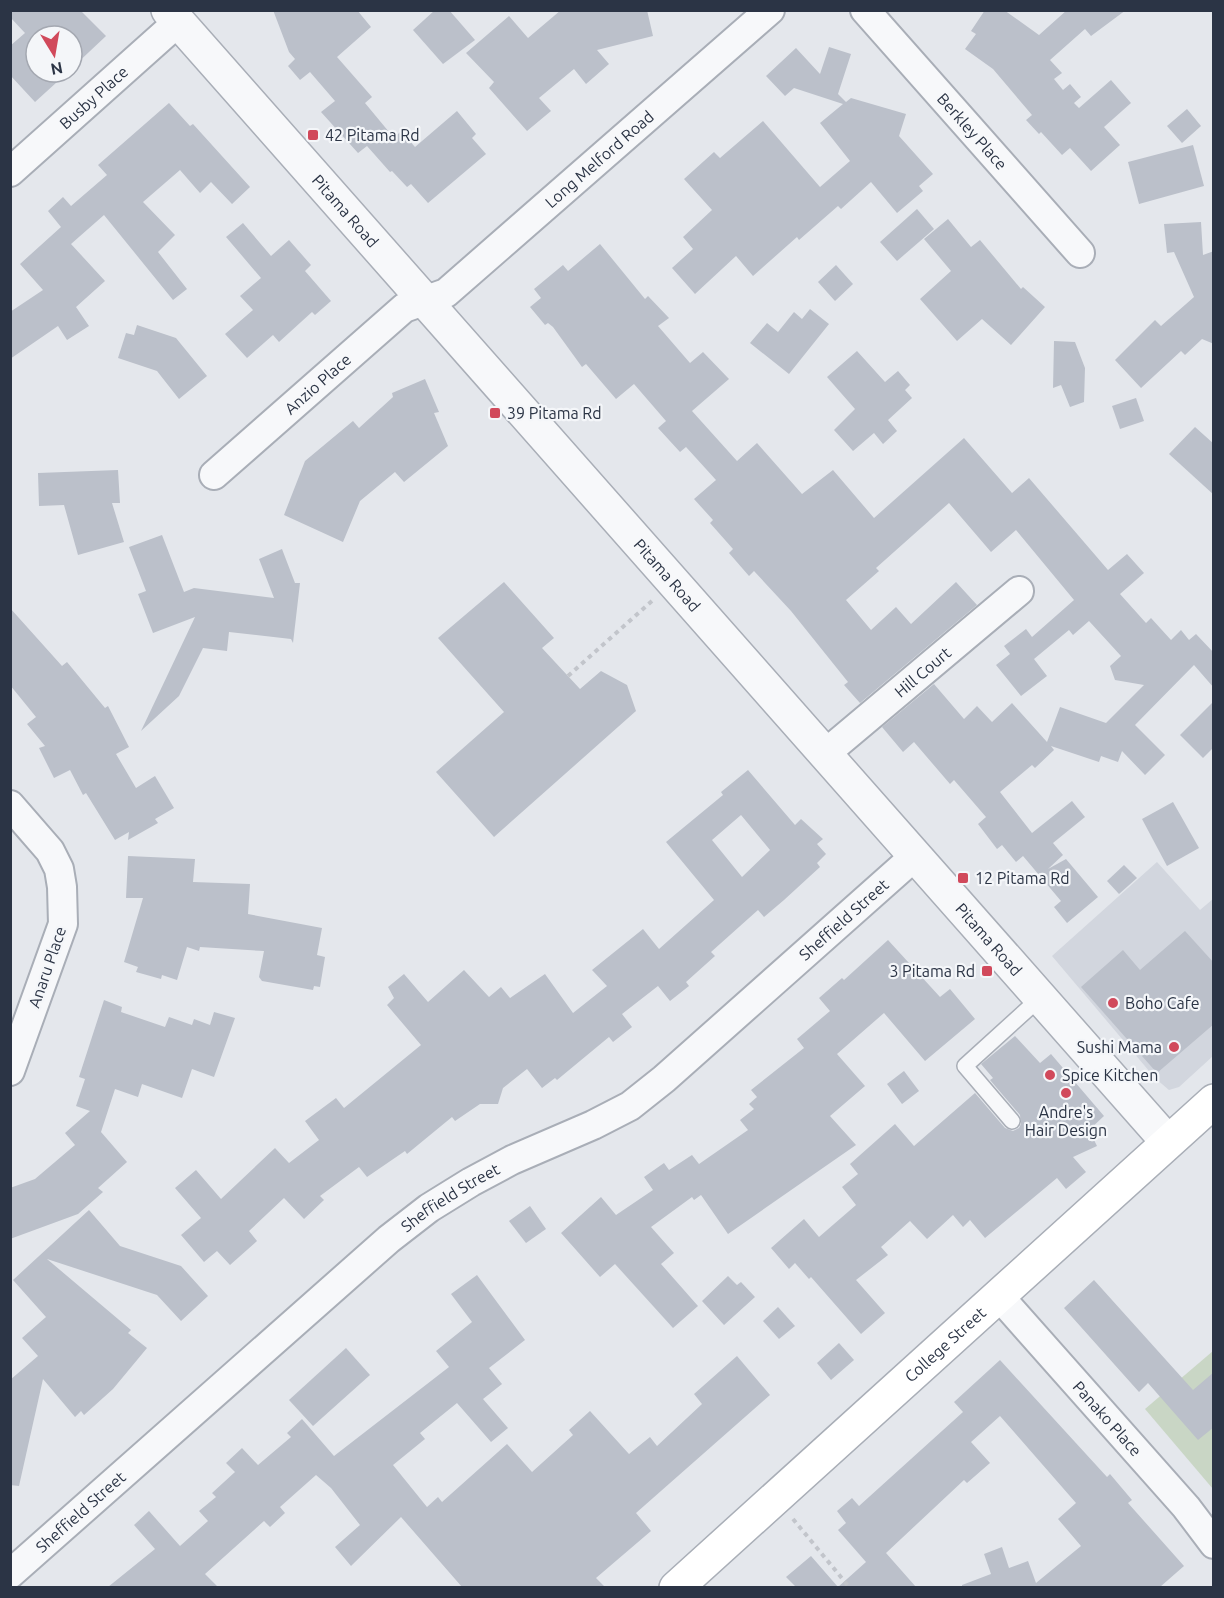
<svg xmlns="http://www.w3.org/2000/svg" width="1224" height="1598" viewBox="0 0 1224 1598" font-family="Ubuntu,sans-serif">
<rect width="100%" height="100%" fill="#e4e7ec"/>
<path fill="#d2d6de" d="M1157 862 1200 910 1213 899V1056L1179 1087 1169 1090 1155 1078 1052 956Z"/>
<path fill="#c9d6c5" d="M1213 1351V1489L1145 1409Z"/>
<g fill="#bbc0ca" fill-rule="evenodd">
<path d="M10 10H80L106 36 72 68V36H36V72H68L35 102 10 75V46L25 33 10 17Z"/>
<path d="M273 10H357L371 27 337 57 372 97 365 103 394 138 401 131 415 147 457 111 476 134 472 138 486 154 428 203 411 184 407 187 392 171 390 172 367 146 358 153 321 112 335 101 310 72 300 80 288 66 295 59 289 52Z"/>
<path d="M435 10H449L475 40 443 64 413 30Z"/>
<path d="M561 10H647L653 36 597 50 609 64 586 84 574 69 539 98 551 111 527 131 489 88 494 82 466 53 509 16 528 38Z"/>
<path d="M985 10H1004L1039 35 1067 10H1126L1091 36 1085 29 1050 60 1062 73 1054 79 1063 90 1070 84 1081 97 1074 103 1079 108 1111 80 1131 103 1104 127 1120 145 1091 171 1070 148 1062 155 1041 132 1039 134 1026 120 1032 115 993 69 965 49 976 34 971 31Z"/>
<path d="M829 47 851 54 838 94 846 102 851 98 906 114 899 136 933 174 919 186 923 191 897 213 871 182 841 209 838 206 799 240 797 237 753 276 736 256 695 294 672 268 693 249 683 237 712 210 684 179 714 152 720 158 763 121 820 187 850 161 820 123 843 104 794 88 785 96 766 76 796 48 820 74Z"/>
<path d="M169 103 190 126 193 124 250 187 232 204 211 182 200 193 180 170 143 202 175 235 158 252 187 289 173 300 104 215 71 244 105 281 76 307 89 326 67 340 58 326 10 359V312L43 290 20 264 61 227 48 211 63 197 71 206 107 175 98 165Z"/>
<path d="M1187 109 1201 126 1182 143 1167 126Z"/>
<path d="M1193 145 1204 186 1139 204 1128 162Z"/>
<path d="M917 209 934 229 897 261 880 242Z"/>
<path d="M948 219 971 247 980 240 1021 289 1023 287 1045 307 1011 345 982 319 957 341 920 299 951 271 924 239Z"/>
<path d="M1201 222 1203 255 1214 251V344L1202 339 1185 355 1181 351 1141 388 1115 360 1155 320 1161 326 1194 297 1174 252 1167 253 1164 224Z"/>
<path d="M243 223 271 256 289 240 311 265 305 271 331 301 315 315 312 312 279 342 273 335 247 358 225 334 253 310 240 296 261 278 226 237Z"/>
<path d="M600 244 645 299 648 296 669 318 658 326 690 363 703 352 729 379 692 411 737 461 757 443 802 494 833 470 874 518 964 438 1012 493 1029 478 1108 570 1127 554 1144 573 1120 594 1146 623 1151 618 1171 640 1181 630 1189 640 1196 634 1214 653V688L1194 665 1135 725 1165 755 1145 775 1122 751 1118 762 1101 756 1099 762 1051 746 1054 750 1035 768 1032 765 1000 792 1032 833 1072 801 1085 817 1053 843 1063 855 1048 869 1066 859 1098 897 1067 923 1054 907 1061 901 1023 856 1016 862 1002 845 997 849 978 824 986 817 954 780 950 784 914 742 903 752 882 727 934 684 964 719 977 706 992 722 1012 703 1047 742 1060 707 1106 723 1144 685 1115 680 1110 666 1121 656 1089 621 1073 635 1069 630 1034 659 1047 676 1021 696 996 665 1010 654 1004 646 1026 629 1032 637 1074 600 1016 530 991 552 949 503 876 568 879 571 846 600 871 630 896 607 911 624 956 582 977 605 860 703 844 685 848 682 791 611 754 571 749 576 729 553 733 549 710 523 713 520 694 499 716 480 686 447 680 452 658 428 666 421 634 384 616 399 586 364 582 367 553 327 548 323 545 325 530 307 541 298 534 289 563 265 568 271Z"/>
<path d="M836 265 853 284 835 301 818 282Z"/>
<path d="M810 309 829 324 789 374 750 343 767 323 778 332 794 312 802 319Z"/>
<path d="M137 325 176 338 207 376 179 399 157 371 118 358 126 333 134 335Z"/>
<path d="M1054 341 1075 342 1085 368 1084 402 1070 407 1061 385 1053 388Z"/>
<path d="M857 351 885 382 898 371 910 385 905 390 912 398 888 420 897 431 883 444 874 433 853 451 834 430 855 409 827 377Z"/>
<path d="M425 379 439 412 434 413 448 446 404 482 395 472 360 501 343 542 284 515 305 461 353 421 359 428 393 397 392 393Z"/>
<path d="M1136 398 1144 421 1120 429 1112 406Z"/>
<path d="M1195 427 1214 444V495L1169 454Z"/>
<path d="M118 470 120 503H112L124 542 78 555 64 505 39 506 38 473Z"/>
<path d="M162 535 184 592 194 588 274 598 259 559 282 549 295 583H300L293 643 291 639 229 632 227 651 203 648 179 696 141 731 195 617 153 633 138 594 146 591 129 547Z"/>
<path d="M504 582 554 638 542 648 580 689 601 671 627 685 636 711 494 837 436 772 504 712 438 638Z"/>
<path d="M10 608 62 666 67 662 105 708 108 706 129 747 116 754 136 788 155 776 174 808 155 819 158 823 128 840 129 832 115 840 86 793 83 795 70 770 54 778 39 748 45 746 27 724 36 717 10 685Z"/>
<path d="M1214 701V747L1203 758 1180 735Z"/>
<path d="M748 770 795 825 801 819 823 839 817 844 826 854 817 863 820 867 784 900 764 917 758 910 711 952 715 956 686 982 689 986 670 1001 658 986 622 1014 632 1027 613 1042 609 1037 557 1080 555 1078 542 1088 527 1069 503 1088 498 1104H480L455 1121 452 1117 407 1154 405 1151 367 1177 359 1167 320 1196 324 1200 304 1219 284 1198 249 1231 257 1241 230 1265 217 1251 204 1262 181 1235 201 1218 175 1188 196 1170 221 1199 275 1148 289 1163 319 1140 305 1121 336 1098 344 1108 421 1045 387 1005 394 998 388 987 404 974 428 1002 464 970 489 997 501 987 510 998 545 974 573 1013 607 986 592 970 643 929 659 949 714 900 666 842 723 795 721 792ZM741 815 770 850 742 877 712 840Z"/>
<path d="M1173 802 1199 848 1167 866 1142 819Z"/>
<path d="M128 856 195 859 193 882 250 884 248 914 322 928 317 955 325 957 320 987 314 986 313 990 262 981 259 977 264 951 200 947 199 951 187 947 177 980 162 975 161 979 136 972 138 967 124 962 143 898H126Z"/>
<path d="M1124 865 1137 878 1119 894 1107 881Z"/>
<path d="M1185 931 1214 963V1024L1157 1073 1081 987 1123 950 1140 970Z"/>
<path d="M888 940 940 997 950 989 975 1019 925 1061 884 1013 837 1054 865 1086 830 1116 856 1145 728 1234 701 1195 694 1200 692 1197 651 1227 674 1253 661 1264 698 1306 673 1328 615 1264 600 1277 561 1233 601 1197 616 1215 653 1190 644 1177 664 1163 669 1170 692 1155 699 1164 748 1130 740 1120 754 1109 749 1104 757 1097 751 1090 804 1048 797 1039 830 1011 819 998 842 978 844 980Z"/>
<path d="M104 1000 122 1007 121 1012 165 1027 169 1017 192 1025 194 1019 210 1025 214 1012 235 1018 214 1077 192 1069 182 1098 142 1084 138 1097 115 1089 101 1132 127 1162 98 1188 103 1192 78 1214 10 1239V1188L35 1179 75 1145 65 1133 90 1111 76 1106 85 1079 79 1077Z"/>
<path d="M1015 1036 1040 1063 1051 1054 1104 1116 1089 1130 1097 1146 1073 1157 1086 1172 1066 1189 1057 1178 985 1238 970 1220 963 1227 953 1215 927 1239 910 1221 881 1247 888 1255 856 1280 885 1313 861 1334 811 1277 809 1279 795 1263 789 1269 771 1248 804 1219 819 1237 856 1205 842 1187 858 1174 850 1164 895 1124 914 1146 975 1093 1005 1128 1013 1131 1019 1128 1021 1124 1020 1115 990 1080 993 1078 981 1064Z"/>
<path d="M904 1071 919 1091 902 1104 887 1084Z"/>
<path d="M530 1206 546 1229 526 1243 509 1221Z"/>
<path d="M89 1210 120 1246 181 1266 208 1296 181 1321 157 1295 47 1259 131 1330 128 1333 147 1348 113 1389 84 1415 81 1411 75 1417 43 1379 19 1486 10 1485V1380L38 1356 22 1338 46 1317 13 1280Z"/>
<path d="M477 1275 525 1340 489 1368 502 1384 483 1399 508 1428 491 1442 457 1403 420 1433 425 1439 393 1465 427 1507 438 1497 442 1502 507 1444 532 1472 573 1435 569 1430 590 1411 629 1454 650 1437 657 1446 702 1404 694 1394 737 1356 770 1395 636 1513 651 1531 596 1578 605 1587H462L401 1517 351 1566 335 1547 360 1525 331 1488 316 1475 280 1507 285 1513 270 1527 264 1521 205 1574 218 1587H108L155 1549 134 1525 149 1511 180 1546 208 1521 199 1511 216 1497 212 1493 235 1472 226 1463 242 1448 258 1465 291 1437 287 1433 302 1419 334 1456 449 1367 436 1351 472 1322 451 1294Z"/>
<path d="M728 1276 737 1285 741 1282 755 1297 724 1325 702 1301Z"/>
<path d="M1094 1280 1193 1390 1214 1372V1427L1198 1440 1148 1383 1139 1392 1064 1308Z"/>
<path d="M778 1307 795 1326 779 1339 763 1321Z"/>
<path d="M839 1343 854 1360 831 1380 817 1363Z"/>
<path d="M346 1348 370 1375 313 1426 289 1400Z"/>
<path d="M1000 1360 1107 1477 1110 1474 1132 1500 1128 1503 1184 1566 1160 1587H962V1585L991 1574 984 1554 1002 1547 1009 1568 1028 1561 1036 1583 1081 1546 1058 1519 1076 1503 1000 1416 971 1442 990 1463 967 1483 964 1480 886 1553 916 1587H796L786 1577 811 1556 838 1587 866 1562 838 1530 846 1523 837 1511 852 1498 859 1506 963 1412 954 1402Z"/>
</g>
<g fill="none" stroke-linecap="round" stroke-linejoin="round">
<g stroke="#a9aeb7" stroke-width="18">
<path id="service" d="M1012 1121 965 1066 1041 997"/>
</g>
<g stroke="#a9aeb7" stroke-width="32">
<g id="minor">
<path id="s1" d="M865 10 1080 253"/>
<path id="s2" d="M10 172 178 22"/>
<path id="s3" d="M214 475 404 308 446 293 770 10"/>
<path id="s4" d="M826 753 1019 591"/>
<path d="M10 805 50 851 59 869 62 887 63 924 10 1071"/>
<path id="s5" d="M998 1295 1186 1507 1214 1544"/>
<path id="s6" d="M10 1574 389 1239 429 1208 471 1182 512 1160 593 1125 630 1106 664 1079 915 856"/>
</g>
</g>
<g stroke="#a9aeb7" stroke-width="36">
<g id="tertiary">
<path id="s7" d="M168 10 1167 1141"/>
</g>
</g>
<g stroke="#a9aeb7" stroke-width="36">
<g id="secondary">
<path id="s8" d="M676 1588 1214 1101"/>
</g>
</g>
<g stroke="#c2c5cb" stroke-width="4" stroke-dasharray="4.5 4.5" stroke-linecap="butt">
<path d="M568 676 652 601"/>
<path d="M793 1519 850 1588"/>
</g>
<use href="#service" stroke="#f7f8fa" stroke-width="15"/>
<use href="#minor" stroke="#f7f8fa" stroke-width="28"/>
<use href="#tertiary" stroke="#f7f8fa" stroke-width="33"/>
<use href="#secondary" stroke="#fff" stroke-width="33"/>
</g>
<g fill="#d1495b" stroke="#f4f6f9" stroke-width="2">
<rect x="307" y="129" width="12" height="12" rx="3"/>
<rect x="489" y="407" width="12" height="12" rx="3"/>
<rect x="957" y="872" width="12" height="12" rx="3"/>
<rect x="981" y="965" width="12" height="12" rx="3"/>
<circle cx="1113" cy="1003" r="6"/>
<circle cx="1174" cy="1047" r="6"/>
<circle cx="1050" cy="1075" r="6"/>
<circle cx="1066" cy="1093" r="6"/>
</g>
<g text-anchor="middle" stroke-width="4.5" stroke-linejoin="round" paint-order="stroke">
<g font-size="16" fill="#2b3445" stroke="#f4f6f9">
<text dy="6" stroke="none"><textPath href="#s2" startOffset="112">Busby Place</textPath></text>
<text dy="6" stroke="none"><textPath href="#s1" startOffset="162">Berkley Place</textPath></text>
<text dy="6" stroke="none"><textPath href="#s3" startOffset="501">Long Melford Road</textPath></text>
<text dy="6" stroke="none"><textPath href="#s7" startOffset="268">Pitama Road</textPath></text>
<text dy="6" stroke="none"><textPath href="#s3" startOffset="138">Anzio Place</textPath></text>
<text dy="6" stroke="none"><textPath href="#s7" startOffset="754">Pitama Road</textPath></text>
<text dy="6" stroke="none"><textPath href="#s4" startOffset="126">Hill Court</textPath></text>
<text dy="6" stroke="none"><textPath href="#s6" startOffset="1066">Sheffield Street</textPath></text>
<text dy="6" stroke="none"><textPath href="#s7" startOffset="1240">Pitama Road</textPath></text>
<text transform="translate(47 967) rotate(-71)" y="6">Anaru Place</text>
<text dy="6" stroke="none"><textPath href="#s6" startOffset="580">Sheffield Street</textPath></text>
<text dy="6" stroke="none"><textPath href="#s8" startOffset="363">College Street</textPath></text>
<text dy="6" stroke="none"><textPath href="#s5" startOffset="165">Panako Place</textPath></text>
<text dy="6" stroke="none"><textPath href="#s6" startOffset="94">Sheffield Street</textPath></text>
</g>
<g font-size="16" fill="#2b3445" stroke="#f4f6f9" text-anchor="start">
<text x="325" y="141">42 Pitama Rd</text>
<text x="507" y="419">39 Pitama Rd</text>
<text x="975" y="884">12 Pitama Rd</text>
<text x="975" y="977" text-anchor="end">3 Pitama Rd</text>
<text x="1125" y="1009">Boho Cafe</text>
<text x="1162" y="1053" text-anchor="end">Sushi Mama</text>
<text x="1062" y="1081">Spice Kitchen</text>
<text x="1066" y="1118" text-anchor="middle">Andre's<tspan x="1066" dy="18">Hair Design</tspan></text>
</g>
</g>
<rect width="1224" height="1598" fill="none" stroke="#2b3445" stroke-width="24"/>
<g transform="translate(54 54) rotate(169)"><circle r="28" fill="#f4f6f9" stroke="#a4a8b1" stroke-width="1.5"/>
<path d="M0-4.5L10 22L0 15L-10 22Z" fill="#d1495b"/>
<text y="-9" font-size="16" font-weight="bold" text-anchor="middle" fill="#2b3445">N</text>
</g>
</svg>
